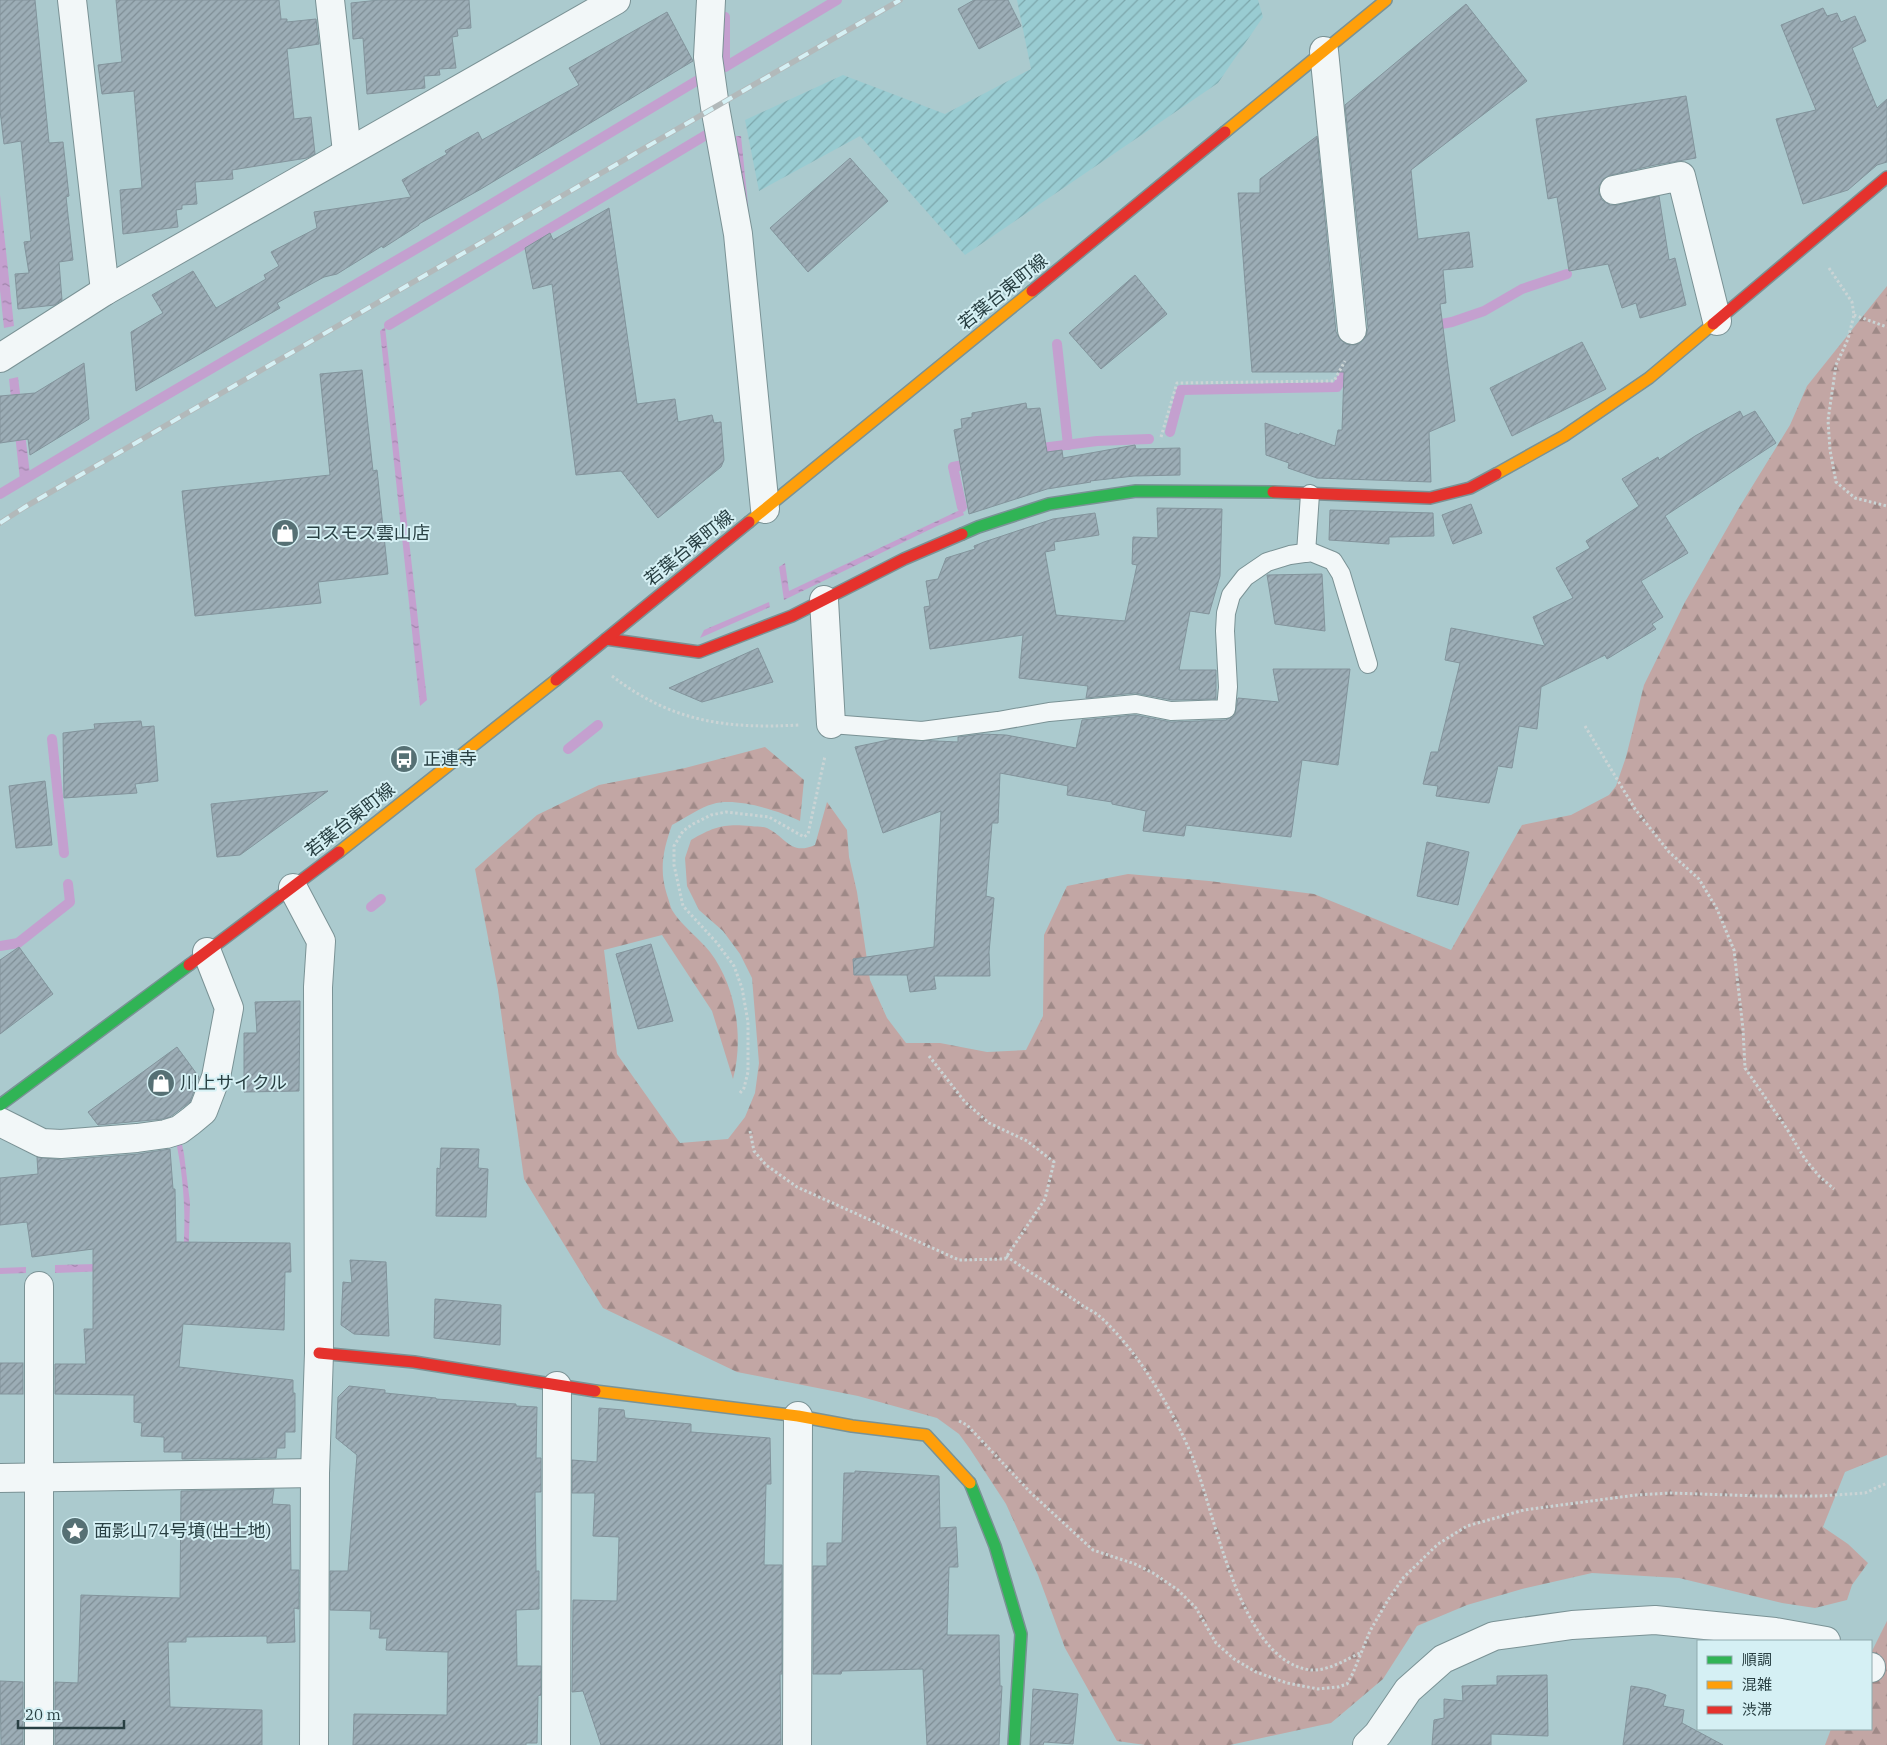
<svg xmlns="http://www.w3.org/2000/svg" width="1887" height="1745" viewBox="0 0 1887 1745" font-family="'IBM Plex Serif','Noto Sans JP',serif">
<defs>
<pattern id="industrial-furrows" width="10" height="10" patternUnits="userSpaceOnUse" patternTransform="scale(1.25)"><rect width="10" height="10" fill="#99ccd2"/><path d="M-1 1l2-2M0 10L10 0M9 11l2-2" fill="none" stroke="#7da7ac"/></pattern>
<pattern id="forest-firs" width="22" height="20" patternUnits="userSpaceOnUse" patternTransform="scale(1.25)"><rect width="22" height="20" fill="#c2a6a4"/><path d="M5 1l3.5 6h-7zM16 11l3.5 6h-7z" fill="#9e8987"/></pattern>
<pattern id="water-ripples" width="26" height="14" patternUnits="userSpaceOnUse" patternTransform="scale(1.25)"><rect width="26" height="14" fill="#c4a0cf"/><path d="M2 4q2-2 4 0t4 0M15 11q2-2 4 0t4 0" fill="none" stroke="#9f84aa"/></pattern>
<pattern id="building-hatch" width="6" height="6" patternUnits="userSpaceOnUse" patternTransform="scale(1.25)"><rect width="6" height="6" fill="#9cadb6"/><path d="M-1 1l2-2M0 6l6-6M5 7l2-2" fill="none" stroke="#7f8e96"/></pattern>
</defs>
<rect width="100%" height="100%" fill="#abcace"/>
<path fill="url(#industrial-furrows)" d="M1017 0H1258L1263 17 1218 83 965 255 860 136 759 191 745 120 843 75 945 114 1031 69Z"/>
<g fill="url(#forest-firs)">
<path d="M1887 286V1455L1845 1472 1823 1527 1848 1544 1868 1563 1852 1585 1847 1600 1815 1608 1782 1603 1679 1578 1592 1573 1522 1589 1467 1605 1417 1626 1383 1679 1331 1723 1230 1745H1145L1117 1741 1065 1648 1038 1575 1006 1504 970 1449 959 1434 937 1418 858 1396 737 1372 603 1308 524 1179 498 990 475 869 537 815 599 785 685 768 765 747 804 780 800 821C780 811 736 797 713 804 700 807 684 819 672 825 663 850 659 870 667 895 669 900 670 906 672 910 680 924 700 939 710 952 736 986 744 1038 733 1079L712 1011 662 935 604 950 617 1054 680 1143 728 1139 745 1117 755 1093 759 1063 752 978 740 954 723 931 699 910 687 886 685 858 691 840C716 826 723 824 751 826 756 827 762 826 767 828 786 837 790 856 815 845L827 802 847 830 849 857 857 892 870 980 887 1018 906 1043H940L987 1052 1026 1050 1043 1016 1044 935 1067 886 1128 874 1209 881 1314 894 1451 950 1522 825 1571 815 1609 795 1616 786 1626 757 1644 685 1685 602 1737 511 1790 425 1807 386Z"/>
<path d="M1887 1621V1745H1825L1831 1729H1871V1653Z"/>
</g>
<g fill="url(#water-ripples)">
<path d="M736 136H741L770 422 765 429Z"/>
<path d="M0 195 14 326 4 328 0 290Z"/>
<path d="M385 327 427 700 420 706 380 331Z"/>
<path d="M18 377 30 474 20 480 9 379Z"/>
<path d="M962 509 964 515 937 526 784 600 779 567 785 563 789 591Z"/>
<path d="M769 602 770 607 700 638 704 630Z"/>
<path d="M180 1135 184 1154 190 1203 188 1268 55 1273V1265L182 1262C187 1221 184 1177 175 1137Z"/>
<path d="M26 1267V1273L0 1274V1268Z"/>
</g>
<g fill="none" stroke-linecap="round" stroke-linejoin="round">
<g stroke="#c4a0cf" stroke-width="10">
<path d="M725 67 837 0"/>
<path d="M725 67V17"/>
<path d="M389 325 706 135"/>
<path d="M1431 326 1452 322 1484 311 1522 289 1567 274"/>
<path d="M1057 344 1068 445"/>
<path d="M1170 432 1181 390 1337 387 1350 364"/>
<path d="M1034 449 1097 441 1149 439"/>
<path d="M0 494 110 428 433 239 703 77"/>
<path d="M962 507 953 467 973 463"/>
<path d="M52 739 64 853"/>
<path d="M568 749 598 725"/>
<path d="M371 907 381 899"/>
<path d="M0 946 18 943 70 902 68 884"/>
</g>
</g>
<g fill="url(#building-hatch)" stroke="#83949c">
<path d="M0 0H35L49 143 63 142 69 196 66 197 73 260 59 262 62 300 55 305 18 309 15 274 29 273 24 242 31 241 21 141 4 144 0 110Z"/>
<path d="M116 0H279L281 19H287V22L316 19 319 44 287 49 294 119 311 117 315 154 307 158 232 170 233 179 195 182 197 204 182 205V209L176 210 178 227 123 234 120 190 142 188 134 91 102 94 98 65 122 62Z"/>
<path d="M379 0H469L471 28 457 29 458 36 452 37 456 68 439 69 440 75 424 76 425 88 367 94 363 38 353 39 351 3Z"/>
<path d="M974 0H1008L1021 26 979 49 958 9Z"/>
<path d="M1466 4 1527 81 1411 170 1418 239 1469 232 1473 267 1443 270 1446 303 1440 304 1455 421 1429 432 1431 482 1317 478 1288 468 1289 463 1266 455 1265 423 1299 435 1300 433 1335 446 1338 430H1342L1344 372H1252L1238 193H1260V179L1317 136 1336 332 1340 339 1346 344 1354 345 1361 342 1366 336 1368 328 1345 105Z"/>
<path d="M1823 8 1827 16 1837 13 1841 22 1855 16 1866 41 1852 48 1877 108 1887 99V162L1877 165 1848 190 1803 204 1776 119 1816 110 1781 25Z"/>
<path d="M667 12 693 61 481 189 419 224V225L383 248 382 246 337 274 324 277 277 303 280 308 136 391 131 332 163 313 152 295 193 271 216 308 266 279 264 275 279 266 271 252 317 228 314 212 411 197 402 180 447 154 445 151 478 132 482 140 579 85 569 68Z"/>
<path d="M1686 96 1696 158 1655 165 1611 175 1603 179 1599 186V193L1602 200 1610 205H1617L1659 196 1669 260 1675 258 1686 305 1640 318 1636 303 1622 308 1608 264 1569 271 1557 197 1548 199 1536 119Z"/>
<path d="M850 158 888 201 808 272 770 228Z"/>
<path d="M609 208 637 404 675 399 678 422 712 415 714 423 721 422 724 460 721 467 658 518 621 471 576 475 552 284 533 289 525 248 550 233 553 240Z"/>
<path d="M1135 275 1167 314 1101 369 1069 333Z"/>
<path d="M1582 342 1606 389 1512 436 1490 388Z"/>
<path d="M84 363 89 419 30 455 28 439 0 443V396L35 393Z"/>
<path d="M362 370 373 471 377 470 388 574 318 582 321 603 195 616 182 491 330 475 320 374Z"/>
<path d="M1026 403 1027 409 1040 408 1047 452 1062 450 1063 458 1135 445 1136 449 1180 448V475L1134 476 1090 481 1091 482 1047 489 969 514 954 430 962 428 961 419 972 417V413Z"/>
<path d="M1740 411 1743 417 1755 411 1776 443 1665 516 1688 553 1641 581 1663 617 1652 624 1656 629 1607 659 1605 655 1541 687 1537 729 1519 726 1512 768 1498 766 1489 803 1436 796 1438 786 1423 784 1431 752H1438L1460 663 1445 660 1451 628 1545 646 1533 617 1573 598 1556 568 1590 548 1586 541 1639 506 1622 479 1658 457 1659 460 1695 436Z"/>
<path d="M1471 504 1482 533 1453 544 1442 515Z"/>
<path d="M1157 508 1222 509 1220 576 1209 614 1190 611 1179 670H1216V699L1172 700 1135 693 1086 698 1088 686 1019 678 1023 635 930 649 924 607 930 606 926 581 938 579 946 558 975 549 974 546 984 542 1053 519 1095 513 1099 535 1054 542 1055 550 1045 552 1056 615 1125 621 1137 565 1132 564 1133 537 1158 538Z"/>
<path d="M1330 510 1433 513 1434 536 1389 537V544L1329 540Z"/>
<path d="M1322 574 1325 631 1275 624 1267 575Z"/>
<path d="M758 648 773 682 702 702 669 688Z"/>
<path d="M1273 669H1350L1338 765 1302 760 1291 837 1186 825 1184 836 1143 831 1146 811 1112 804V802L1067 795 1068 786 1000 773 998 823H992L986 896 994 898 989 952 990 976H934L936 989 910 992 907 975H854L853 959 934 947 941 811 883 833 855 747 893 739 958 742V737L982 734 1006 735 1076 748 1082 720 1135 715 1171 722 1226 720 1235 714 1238 698 1279 702Z"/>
<path d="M141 721 142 727 154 726 158 781 135 784 137 793 64 798 63 733 95 729 94 724Z"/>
<path d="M45 781 52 845 16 848 9 786Z"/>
<path d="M328 791 240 855 217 857 211 804Z"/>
<path d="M1427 842 1469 852 1458 905 1417 896Z"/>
<path d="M651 944 673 1021 638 1029 616 954Z"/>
<path d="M19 947 53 994 0 1034V960Z"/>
<path d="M300 1001 299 1091 244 1092V1033H257L255 1002Z"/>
<path d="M177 1047 199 1077 190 1102 170 1117 163 1119 98 1125 88 1112Z"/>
<path d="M441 1148 479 1149 478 1168 488 1169 486 1217 436 1216 437 1168 440 1169Z"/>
<path d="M170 1149 173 1189H175L176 1242 290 1243 291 1272H285L284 1330 183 1324 179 1367 293 1380V1393H295V1432H285V1448H277L276 1458 182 1459V1452H164V1437L141 1436 142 1423 134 1422V1395L55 1394V1364H86L84 1329H93V1249L32 1257 27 1222 0 1225V1178L38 1174 37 1157 62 1160 138 1154Z"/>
<path d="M350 1260 386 1262 389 1336 354 1334 341 1325 343 1282 352 1283Z"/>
<path d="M435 1299 501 1305 500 1345 434 1338Z"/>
<rect x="0" y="1363" width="23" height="31"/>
<path d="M349 1386 385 1390V1393L436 1398V1399L516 1404V1406L537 1407 536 1458H541V1492H535L536 1571H539V1609L516 1610 517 1666H541V1695L538 1696 537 1743H526V1745H353L354 1714 447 1715 448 1652 386 1650 387 1638H379L380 1629H370L371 1611 330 1610V1571H348L357 1455 336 1438 338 1397Z"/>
<path d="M599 1408 624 1410 625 1418 691 1424V1432L770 1438 771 1484H766L764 1565H782V1674H780L781 1745H601L583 1691 572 1692 573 1600 617 1601 619 1537 593 1536 595 1493H572V1460L597 1462Z"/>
<path d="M855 1471 939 1476 940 1528 956 1527 958 1567H949L947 1635H999L1000 1686H1002L999 1745H927L923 1669 842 1671 841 1674H813V1566H827V1543H842L844 1473H855Z"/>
<path d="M274 1489 272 1504 290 1505 291 1570H299V1609L294 1608 295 1642 267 1643V1636L186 1637V1642H168L170 1707 262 1710V1745H55V1682L78 1683 81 1595 180 1598 181 1491Z"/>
<path d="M1547 1675 1548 1736 1491 1734V1745H1432L1434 1720 1444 1718V1699L1463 1701 1462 1686 1497 1685V1676Z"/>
<path d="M0 1681 23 1682V1745H1Z"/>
<path d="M1631 1686 1649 1689 1666 1695 1663 1706 1684 1710 1682 1723 1723 1745H1623Z"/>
<path d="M1033 1689 1078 1694 1073 1744 1044 1742 1043 1745H1030Z"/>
</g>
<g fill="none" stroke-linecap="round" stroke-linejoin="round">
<g stroke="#7a9295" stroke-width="20">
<g id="lane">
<path d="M1306 553 1310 494"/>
<path d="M831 724 922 731 998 721 1049 712 1136 704 1171 711 1226 709 1228 687 1225 631 1226 613 1231 595 1245 577 1267 562 1290 555 1311 552 1333 561 1341 574 1368 664"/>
</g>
</g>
<g stroke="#7a9295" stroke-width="30">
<g id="street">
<path d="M72 0 105 291"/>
<path d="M330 0 347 152"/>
<path d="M711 0 708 57 715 107 738 234 765 509"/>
<path d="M1324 51 1352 330"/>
<path d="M1614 190 1681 176 1717 321"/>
<path d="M0 358 105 291 616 0"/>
<path d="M824 600 831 724"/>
<path d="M293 888 321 941 318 987 319 1353 315 1473 314 1745"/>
<path d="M0 1122 42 1143 61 1144 137 1138 166 1134 179 1130 191 1121 203 1111 216 1077 229 1008 207 952"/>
<path d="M0 1478 315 1473"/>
<path d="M1871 1667V1668"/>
<path d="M39 1745V1286"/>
<path d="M556 1745 557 1386"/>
<path d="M797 1745 798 1416"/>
<path d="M1367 1745 1378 1734 1408 1690 1443 1659 1494 1636 1572 1625 1655 1620 1775 1632 1826 1641"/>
</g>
</g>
<g stroke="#7a9295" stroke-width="14">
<g id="fast">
<path d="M962 534 978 527 1049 504 1136 491 1273 492"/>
<path d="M0 1105 189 965"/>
<path d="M970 1483 995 1546 1021 1634 1014 1745"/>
</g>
</g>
<g stroke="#7a9295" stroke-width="14">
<g id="slow">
<path d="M1225 132 1386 0"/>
<path d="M1496 474 1564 436 1649 378 1713 324"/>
<path d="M749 522 1032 291"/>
<path d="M339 852 556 680"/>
<path d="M595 1391 798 1416 852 1426 926 1435 970 1483"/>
</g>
</g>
<g stroke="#7a9295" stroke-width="14">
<g id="jam">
<path d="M1032 291 1225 132"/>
<path d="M1713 324 1887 177"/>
<path d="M1273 492 1430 498 1470 488 1496 474"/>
<path d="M606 639 699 652 792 616 904 559 962 534"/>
<path d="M556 680 749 522"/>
<path d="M189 965 339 852"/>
<path d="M319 1353 414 1362 595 1391"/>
</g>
</g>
<g stroke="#cad4d5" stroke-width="3" stroke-dasharray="2.5 2.5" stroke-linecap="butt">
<path d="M1829 268 1852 302 1854 315 1848 339 1836 365 1828 420 1830 450 1836 482 1855 498 1887 506"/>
<path d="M1854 315 1887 327"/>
<path d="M1161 437 1177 383 1334 381 1345 361"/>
<path d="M612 676C672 722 726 729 799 725"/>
<path d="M1585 726 1635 809 1669 852 1699 879 1717 909 1734 950 1743 1029 1745 1068 1787 1129 1805 1159 1819 1176 1834 1189"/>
<path d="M740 1093 744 1088 748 1072V1022L742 988 734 966 717 943 683 906 674 865V846L683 831 693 824 711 815 726 812 769 817 804 837 808 834 825 756"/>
<path d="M750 1131 754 1151 766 1165 797 1187 959 1260 1005 1259 1045 1199 1054 1162 1027 1141 989 1123 965 1102 929 1056"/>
<path d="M1006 1256C1030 1273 1055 1287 1079 1303 1085 1308 1093 1311 1098 1315 1115 1329 1138 1358 1149 1376 1166 1401 1180 1428 1192 1456 1215 1511 1238 1654 1305 1669 1324 1674 1345 1660 1362 1652"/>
<path d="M959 1421 967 1425 1031 1493 1093 1550 1135 1564 1153 1573 1178 1590 1196 1608 1216 1643 1234 1659 1256 1672 1287 1683 1318 1689 1338 1687 1347 1684 1353 1673 1370 1631 1388 1600 1403 1578 1438 1544 1467 1526 1524 1510 1636 1495 1671 1493 1760 1496H1820L1865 1493 1887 1483"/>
</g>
<use href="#lane" stroke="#f2f7f8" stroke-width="18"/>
<use href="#street" stroke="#f2f7f8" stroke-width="28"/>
<use href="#fast" stroke="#30b455" stroke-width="11"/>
<use href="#slow" stroke="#ff9f0a" stroke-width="11"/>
<use href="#jam" stroke="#e5322d" stroke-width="11"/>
<g stroke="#b2b9ba" stroke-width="5.5">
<path id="rail" d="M0 523 25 507 900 0"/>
</g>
<use href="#rail" stroke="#d5f0f4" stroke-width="4" stroke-dasharray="11" stroke-linecap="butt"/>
</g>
<defs>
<g id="shop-disc" transform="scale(1.4375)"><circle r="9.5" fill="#567074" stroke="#d5f0f4"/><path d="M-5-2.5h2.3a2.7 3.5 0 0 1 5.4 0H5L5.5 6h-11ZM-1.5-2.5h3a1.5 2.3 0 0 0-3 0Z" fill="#fff"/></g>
<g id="bus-disc" transform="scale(1.4375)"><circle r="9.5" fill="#567074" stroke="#d5f0f4"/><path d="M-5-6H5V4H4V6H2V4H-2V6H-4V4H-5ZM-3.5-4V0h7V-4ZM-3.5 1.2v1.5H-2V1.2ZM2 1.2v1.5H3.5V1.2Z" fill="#fff"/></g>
<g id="sight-disc" transform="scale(1.4375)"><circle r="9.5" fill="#567074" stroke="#d5f0f4"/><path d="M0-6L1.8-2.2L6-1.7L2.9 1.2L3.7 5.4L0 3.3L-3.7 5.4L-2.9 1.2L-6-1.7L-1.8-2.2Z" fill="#fff"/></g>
</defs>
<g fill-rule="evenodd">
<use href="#shop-disc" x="285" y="533"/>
<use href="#bus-disc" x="404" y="759"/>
<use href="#shop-disc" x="161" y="1083"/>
<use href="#sight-disc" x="75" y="1531"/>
</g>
<g text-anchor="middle" stroke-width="4" stroke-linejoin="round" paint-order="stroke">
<g font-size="18" fill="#294043" stroke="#d5f0f4">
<text transform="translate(1003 292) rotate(-39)" y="6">若葉台東町線</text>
<text transform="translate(689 548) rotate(-39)" y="6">若葉台東町線</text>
<text transform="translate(350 820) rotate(-38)" y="6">若葉台東町線</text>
</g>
<g font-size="18" fill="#294043" stroke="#d5f0f4" text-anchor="start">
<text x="304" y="539">コスモス雲山店</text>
<text x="423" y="765">正連寺</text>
<text x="180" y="1089">川上サイクル</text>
<text x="94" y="1537">面影山74号墳(出土地)</text>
</g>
</g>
<rect x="1697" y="1640" width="175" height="90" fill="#d5f0f4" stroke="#90aaad"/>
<rect x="1707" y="1656" width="25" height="8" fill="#30b455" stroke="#90aaad"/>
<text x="1742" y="1665" font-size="15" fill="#294043">順調</text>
<rect x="1707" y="1681" width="25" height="8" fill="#ff9f0a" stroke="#90aaad"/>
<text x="1742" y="1690" font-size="15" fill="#294043">混雑</text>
<rect x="1707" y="1706" width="25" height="8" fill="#e5322d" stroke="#90aaad"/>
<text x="1742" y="1715" font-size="15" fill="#294043">渋滞</text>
<path d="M18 1720v8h106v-8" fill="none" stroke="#294043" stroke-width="2.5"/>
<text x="25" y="1720" font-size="15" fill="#294043" stroke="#d5f0f4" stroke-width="4" paint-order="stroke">20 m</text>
</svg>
